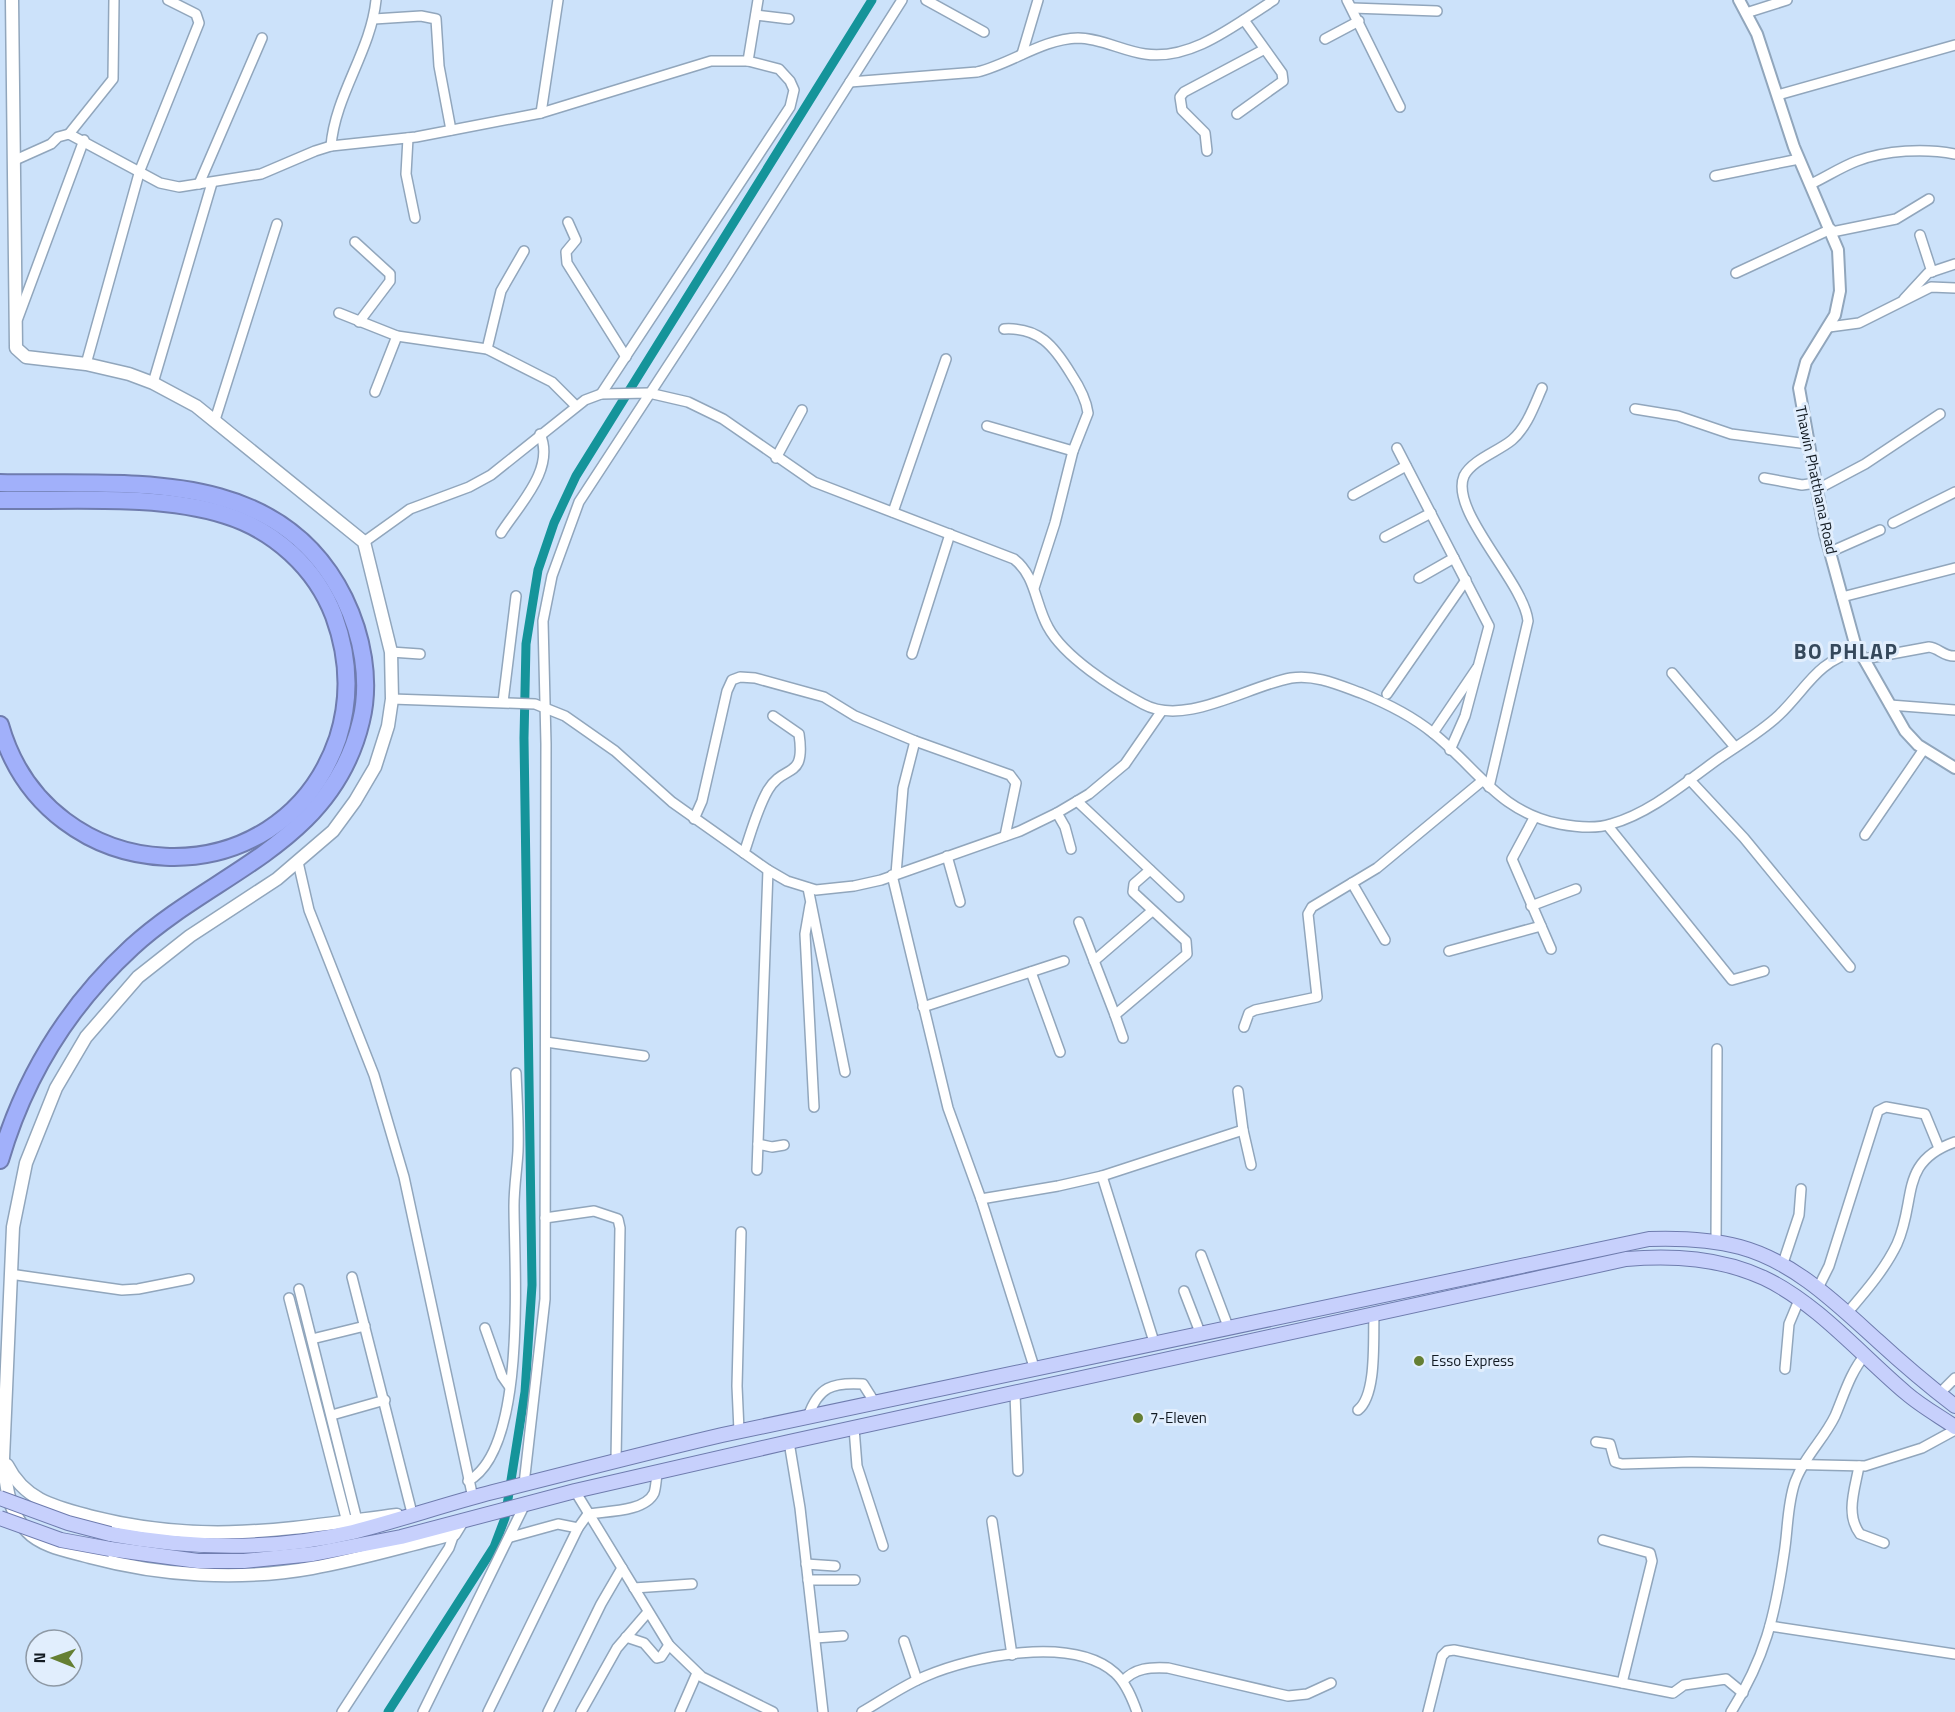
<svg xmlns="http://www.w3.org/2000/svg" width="1955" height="1712" viewBox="0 0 1955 1712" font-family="'Titillium Web',sans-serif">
<rect width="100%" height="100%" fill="#cce2fa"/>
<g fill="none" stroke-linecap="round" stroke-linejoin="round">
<path stroke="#15949a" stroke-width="9" d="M388 1712 494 1547 505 1518 525 1392 532 1285 524 738 526 644 538 570 554 523 576 476 872 0"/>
<g stroke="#91a6bc" stroke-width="12">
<g id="minor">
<path d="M926 0 984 32"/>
<path d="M1347 0 1400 107"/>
<path d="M1352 8 1437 11"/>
<path d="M1746 13 1787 0"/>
<path d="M756 15 789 19"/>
<path d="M374 19 421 16 436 19 439 66 451 130"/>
<path d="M1325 39 1359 21"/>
<path d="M1022 54 1038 0"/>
<path d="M748 61 758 0"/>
<path d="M850 82 977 72C1011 64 1042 39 1078 38 1100 38 1123 51 1145 54 1192 61 1236 24 1274 0"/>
<path d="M1778 95 1955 45"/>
<path d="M541 113 558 0"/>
<path d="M1237 114 1283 81 1282 73 1244 20"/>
<path d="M69 134 113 79 114 0"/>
<path d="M408 138 406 174 415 218"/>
<path d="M331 146C335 95 371 51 376 0"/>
<path d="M1207 151 1205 133 1182 110 1180 97 1184 92 1263 50"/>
<path d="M13 161 51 144 58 137 69 134 160 183 179 187 261 174 315 151 331 146 416 137 541 113 711 61H748L779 69 790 81 794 90 790 107 601 394"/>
<path d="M1715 176 1799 159"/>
<path d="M199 184 262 38"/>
<path d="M1811 184C1826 177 1841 167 1857 161 1886 150 1925 148 1955 154"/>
<path d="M568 222 576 240 566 252 567 263 626 357"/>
<path d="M1832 232 1896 219 1929 199"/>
<path d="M1920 235 1932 272"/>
<path d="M355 242 390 274V281L359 322"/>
<path d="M1736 273 1831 229"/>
<path d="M1904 299 1928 273 1955 264"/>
<path d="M339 313 397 336 487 349 552 382 575 405"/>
<path d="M18 318 84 140"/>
<path d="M1829 327 1859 323 1931 287 1955 288"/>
<path d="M1004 329C1039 327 1054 346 1071 374 1079 386 1086 398 1088 413L1073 451 1055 523 1034 588"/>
<path d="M487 349 501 291 524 251"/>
<path d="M86 364 140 170 199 23 196 14 168 0"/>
<path d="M153 383 212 183"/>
<path d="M375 392 397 336"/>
<path d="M1635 409 1678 416 1731 434 1808 444"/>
<path d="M215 420 277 224"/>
<path d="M987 426 1073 451"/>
<path d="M1397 448 1489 626 1465 716 1450 750"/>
<path d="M776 458 802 410"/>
<path d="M1764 478 1802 485 1816 483"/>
<path d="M1816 490 1865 464 1940 414"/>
<path d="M1353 495 1406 466"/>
<path d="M893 512 946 359"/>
<path d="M1893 523 1955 492"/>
<path d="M501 533C518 506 556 469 540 434"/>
<path d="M1385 537 1431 513"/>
<path d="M364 542 410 509 469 487 491 475 585 400 601 394 649 393 688 402 723 419 814 482 1014 559C1036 576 1035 604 1048 627 1064 657 1113 688 1143 704 1185 727 1248 686 1291 678 1315 674 1339 685 1361 693 1386 703 1412 716 1433 733 1478 769 1499 812 1560 824 1576 827 1596 829 1611 824 1651 813 1687 781 1721 757 1740 744 1762 731 1779 715 1807 688 1817 661 1857 651"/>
<path d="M1830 552 1880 530"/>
<path d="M1419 578 1454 558"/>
<path d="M1842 597 1955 568"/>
<path d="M391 652 420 654"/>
<path d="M912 654 950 534"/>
<path d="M1864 659 1929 647C1939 648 1944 657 1955 656"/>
<path d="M1672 673 1735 747"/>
<path d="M1387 694 1466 580"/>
<path d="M392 699 535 704 565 716 615 751 672 802 768 870 787 881 816 890 854 886 881 880 1020 831 1057 813 1089 794 1125 764 1161 712"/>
<path d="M503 702 516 596"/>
<path d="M1890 705 1955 710"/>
<path d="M1433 733 1477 668"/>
<path d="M1689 779 1744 838 1850 967"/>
<path d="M1489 787 1528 621C1524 582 1449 511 1464 476 1472 460 1499 451 1512 440 1527 427 1534 406 1542 388"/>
<path d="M1077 801 1179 897"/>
<path d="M1057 813 1065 827 1071 849"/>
<path d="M1534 818 1512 859 1551 949"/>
<path d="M694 819 702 801 727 691 732 680 740 677 755 678 824 697 855 716 915 741 1010 775 1016 783 1005 836"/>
<path d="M1608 826 1732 980 1764 971"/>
<path d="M1865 835 1924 749"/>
<path d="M744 853C751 833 757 809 768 790 784 763 806 781 799 734L773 716"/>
<path d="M947 856 960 902"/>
<path d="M298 862 309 910 374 1075 404 1177 473 1498"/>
<path d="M896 874 903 788 915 741"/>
<path d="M892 875 948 1108 981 1199 1035 1370"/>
<path d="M1352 883 1385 940"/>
<path d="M808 888 845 1072"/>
<path d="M810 905 805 934 814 1107"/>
<path d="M1531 906 1576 889"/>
<path d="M1079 922 1115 1015 1187 954 1186 941 1133 892 1134 884 1150 870"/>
<path d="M1449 951 1541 926"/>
<path d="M1094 961 1152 911"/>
<path d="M1031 972 1060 1052"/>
<path d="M923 1007 1064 961"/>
<path d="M1115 1015 1123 1038"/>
<path d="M1244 1027 1249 1013 1255 1010 1317 997 1308 914 1312 907 1377 868 1482 781"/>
<path d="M546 1042 644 1056"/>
<path d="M1238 1091 1243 1130 1251 1165"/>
<path d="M758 1144 772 1147 784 1145"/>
<path d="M757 1170 768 870"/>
<path d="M1102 1176 1155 1345"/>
<path d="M981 1199 1058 1186 1102 1176 1243 1130"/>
<path d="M545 1218 594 1211 618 1219 620 1228 616 1460"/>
<path d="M1716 1243 1717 1049"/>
<path d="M1201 1255 1229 1329"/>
<path d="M1782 1266 1799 1215 1801 1189"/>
<path d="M10 1274 122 1290 138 1289 189 1279"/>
<path d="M352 1277 412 1513"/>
<path d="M1818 1288 1829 1266 1878 1111 1886 1107 1925 1114 1939 1148"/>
<path d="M299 1289 357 1520"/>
<path d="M1184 1291 1201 1335"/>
<path d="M289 1298 347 1522"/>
<path d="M1848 1312C1866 1291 1885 1269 1897 1244 1917 1200 1898 1162 1955 1142"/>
<path d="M485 1328 502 1376 509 1386"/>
<path d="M312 1339 365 1326"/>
<path d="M1785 1369 1789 1324 1799 1300"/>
<path d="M1015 1394 1018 1471"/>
<path d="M1939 1394 1955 1378"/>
<path d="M1358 1410C1377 1395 1373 1339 1374 1315"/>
<path d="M332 1415 385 1400"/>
<path d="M808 1417C818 1387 832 1382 863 1384L875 1403"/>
<path d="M854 1428 857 1466 883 1546"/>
<path d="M739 1431 737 1386 741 1232"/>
<path d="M789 1442 800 1508 823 1712"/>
<path d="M1596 1442 1610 1444 1615 1462 1622 1464 1691 1462 1865 1466 1922 1448 1955 1430"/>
<path d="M1859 1466C1855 1489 1845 1514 1860 1534L1884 1543"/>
<path d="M468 1481C528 1449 514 1266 514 1206 514 1187 517 1169 518 1151 519 1125 517 1099 516 1073"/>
<path d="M524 1484 545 1299 546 744 543 621 552 576 579 502 730 271 902 0"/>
<path d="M575 1491 669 1645 702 1677 773 1712"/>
<path d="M992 1521 1012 1655"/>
<path d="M511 1537 558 1524 578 1528"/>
<path d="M1603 1540 1650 1553 1652 1561 1622 1683"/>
<path d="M806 1564 835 1566"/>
<path d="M808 1580H855"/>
<path d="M634 1588 692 1584"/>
<path d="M1770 1626 1955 1654"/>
<path d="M626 1637 644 1643 657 1658 661 1657 669 1645"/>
<path d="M815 1638 843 1636"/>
<path d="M904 1641 917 1680"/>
<path d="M1123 1681C1135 1668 1150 1667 1168 1668L1288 1696 1307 1694 1331 1683"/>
<path d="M342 1712 449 1548 454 1534"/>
<path d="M423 1712 525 1504"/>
<path d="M488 1712 578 1528 588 1514C606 1511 645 1512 654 1493 656 1487 656 1480 657 1474"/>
<path d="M548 1712 601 1604 622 1568"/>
<path d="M581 1712 617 1648 648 1612"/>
<path d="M680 1712 697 1673"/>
<path d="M862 1712C883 1700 904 1685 926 1676 973 1656 1072 1635 1115 1673 1126 1683 1132 1698 1137 1712"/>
<path d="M1428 1712 1442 1656 1447 1651 1454 1650 1673 1693 1684 1685 1726 1679 1743 1693"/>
<path d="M1731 1712C1765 1658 1775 1616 1784 1554 1788 1530 1787 1505 1795 1482 1804 1457 1824 1439 1835 1416 1844 1395 1850 1373 1865 1355"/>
</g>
</g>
<g stroke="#91a6bc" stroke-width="14">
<path id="tertiary" d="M1739 0 1757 34 1794 147 1838 250 1840 291 1835 315 1806 362 1799 388 1825 534 1857 651 1864 659 1905 731 1918 745 1955 768"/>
</g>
<g stroke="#91a6bc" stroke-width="15">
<g id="secondary">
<path d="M12 0 16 348 26 357 86 364 129 374 153 383 196 406 364 542 391 652 392 699 388 726 375 767 355 801 333 831 277 879 190 936 138 977 86 1037 56 1088 26 1163 13 1227 3 1459C6 1484 8 1512 27 1531 42 1547 69 1551 90 1557 161 1576 239 1581 312 1568 359 1560 407 1545 454 1534L462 1521"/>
<path d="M7 1465C25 1501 56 1507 93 1517 204 1545 286 1529 397 1515"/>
</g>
</g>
<g stroke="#6f7cae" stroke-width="16">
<g id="primary">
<path d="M110 1534C191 1549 273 1551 353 1532 400 1520 446 1504 493 1492 569 1473 645 1453 722 1435L1649 1239C1679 1238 1710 1239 1740 1247 1795 1262 1837 1304 1878 1341 1903 1364 1929 1386 1955 1406"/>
<path d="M110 1549 198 1561H244L313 1554 401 1537 575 1491 789 1442 1626 1259C1674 1255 1720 1258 1764 1278 1817 1303 1862 1356 1906 1393 1921 1406 1939 1416 1955 1427"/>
</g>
</g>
<g stroke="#6f7cae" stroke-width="20">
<g id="motorway">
<path d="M0 483C125 486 278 464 344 598 362 635 371 680 361 721 332 844 215 871 132 947 69 1005 24 1078 0 1160"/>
<path d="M0 500C69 501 160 494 225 515 274 530 316 568 334 616 349 657 351 697 338 738 281 905 47 892 0 725"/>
</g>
</g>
<use href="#minor" stroke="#fff" stroke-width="9"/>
<use href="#tertiary" stroke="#fff" stroke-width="10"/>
<use href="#secondary" stroke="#fff" stroke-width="12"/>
<use href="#primary" stroke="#c7d0fc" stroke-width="14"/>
<use href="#motorway" stroke="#a1b0fa" stroke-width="16"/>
<g stroke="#6f7cae" stroke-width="16" stroke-linecap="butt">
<g id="primary-bridge">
<path d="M0 1498 68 1523 110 1534"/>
<path d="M0 1518 61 1540 110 1549"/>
</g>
</g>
<use href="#primary-bridge" stroke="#c7d0fc" stroke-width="14"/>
</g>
<g fill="#657f33" stroke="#e1eefd" stroke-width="2">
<circle cx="1419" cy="1361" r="6"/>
<circle cx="1138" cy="1418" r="6"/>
</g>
<g text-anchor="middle" stroke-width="6" stroke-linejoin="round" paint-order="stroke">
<g font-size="15" fill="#121a22" stroke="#e1eefd">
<text transform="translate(1816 480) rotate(78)" y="5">Thawin Phatthana Road</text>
</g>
<g font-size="15" fill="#121a22" stroke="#e1eefd" text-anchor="start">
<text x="1431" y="1366">Esso Express</text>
<text x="1150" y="1423">7-Eleven</text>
</g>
<g font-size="21" font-weight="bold" letter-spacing="1.5" fill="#35485b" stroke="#e1eefd">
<text x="1846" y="659">BO PHLAP</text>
</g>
</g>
<g transform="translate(54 1658) rotate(271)"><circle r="28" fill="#e1eefd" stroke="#8e99a5" stroke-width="1.5"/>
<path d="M0-4.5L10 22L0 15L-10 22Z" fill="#657f33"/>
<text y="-9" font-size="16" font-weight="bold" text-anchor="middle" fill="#121a22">N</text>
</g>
</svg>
